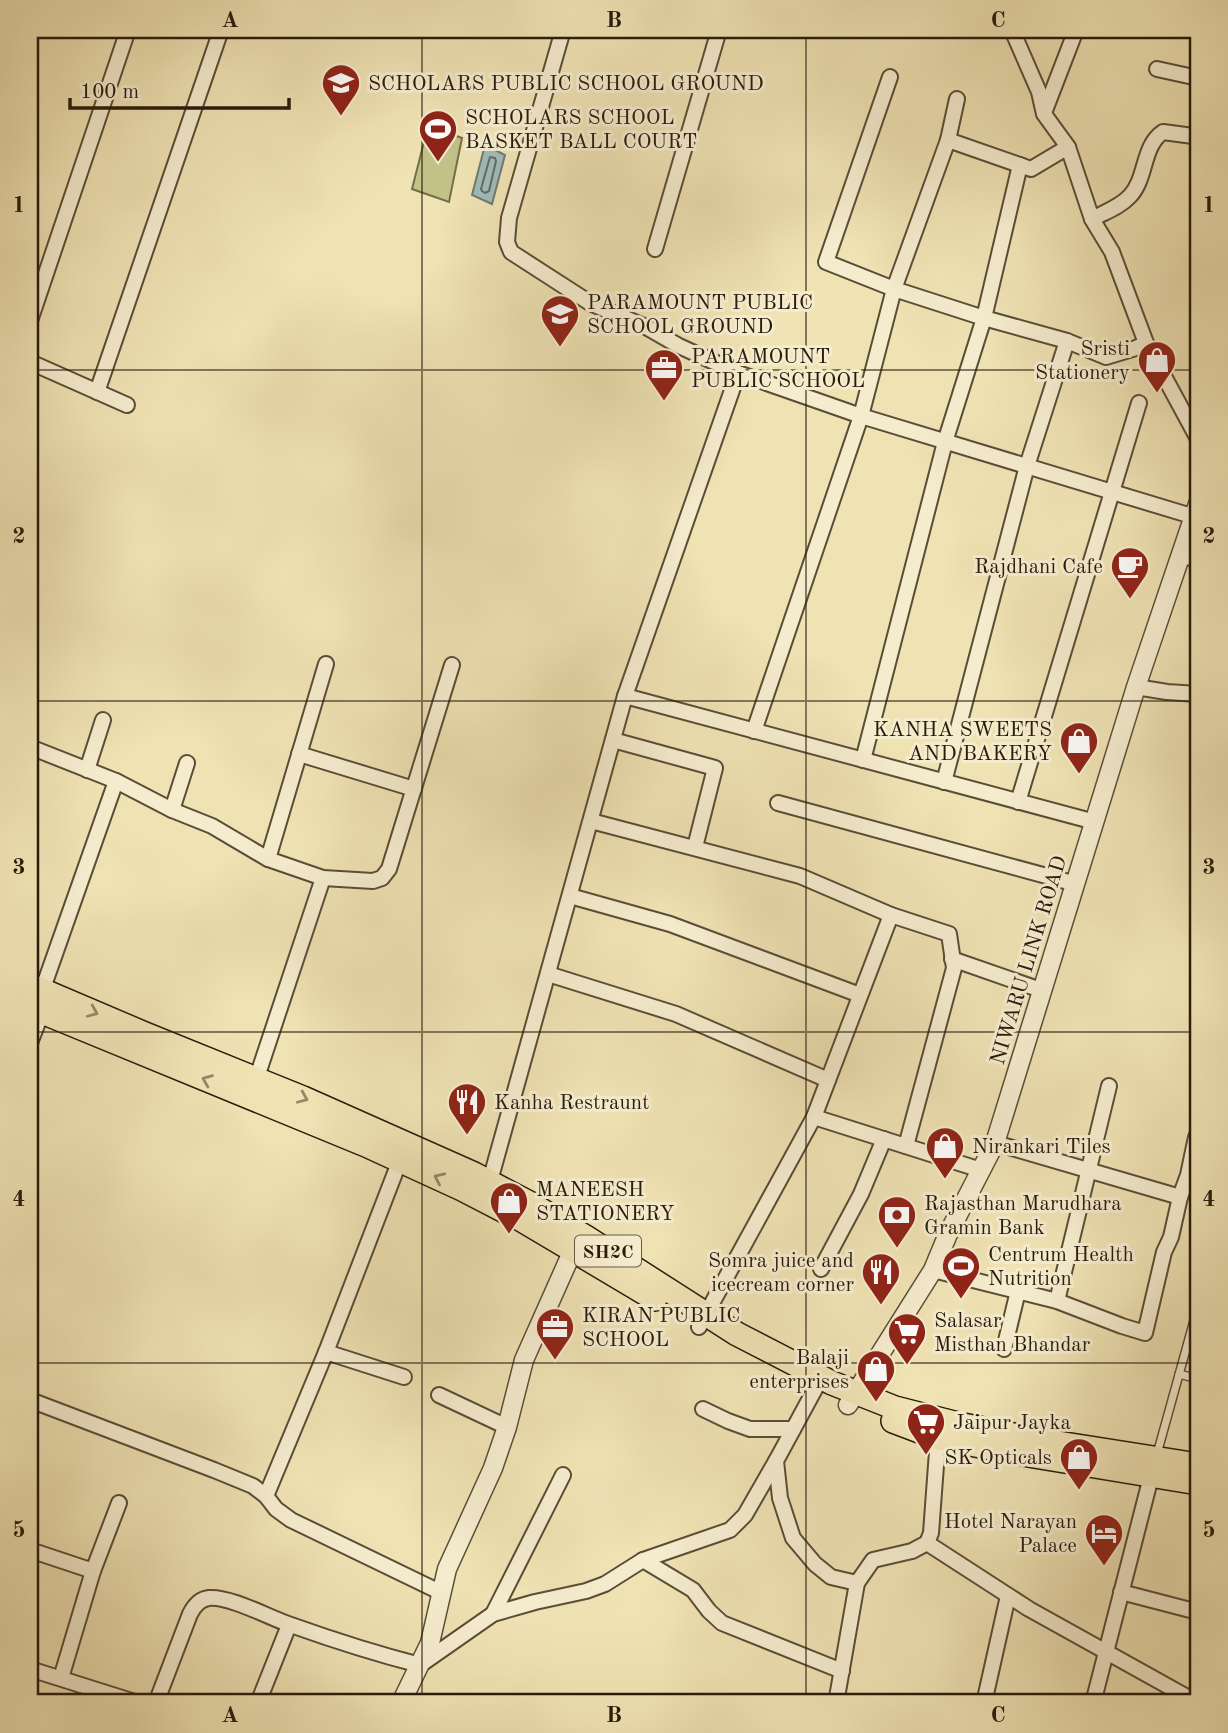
<svg xmlns="http://www.w3.org/2000/svg" width="1228" height="1733" viewBox="0 0 1228 1733" font-family="'Old Standard TT',serif">
<rect width="100%" height="100%" fill="#efe2b3"/>
<filter id="stains"><feTurbulence type="fractalNoise" baseFrequency=".00286" numOctaves="4"/><feColorMatrix values="0 0 0 0 .2 0 0 0 0 .09 0 0 0 0 .02 0 0 0 .5 -.17"/></filter>
<radialGradient id="worn" r=".72"><stop offset=".6" stop-color="#630" stop-opacity="0"/><stop offset="1" stop-color="#630" stop-opacity=".3"/></radialGradient>
<path fill="#c1c188" stroke="#746e4a" stroke-width="2" d="M428 126 462 138 449 202 412 189Z"/>
<path fill="#a0bab8" stroke="#707a73" stroke-width="2" d="M485 145 505 155 492 204 472 195Z"/>
<g fill="none" stroke-linecap="round" stroke-linejoin="round">
<path stroke="#646a62" stroke-width="2" d="M490 157 495 158 496 161 489 191 485 193 482 191 481 189Z"/>
<g stroke="#5a4d36" stroke-width="10">
<g id="service">
<path d="M1179 1374 1198 1379"/>
<path d="M1157 1454 1198 1306"/>
</g>
</g>
<g stroke="#5a4d36" stroke-width="18">
<g id="minor">
<path d="M563 30 509 218 507 242 511 252 590 303 646 327 679 346 738 373 861 416 1195 517"/>
<path d="M1012 30 1039 92 1044 114 1068 147 1092 219 1112 252 1146 343 1198 439"/>
<path d="M1157 69 1198 78"/>
<path d="M890 77 826 262 894 289 984 318 1067 341 1106 357 1136 348 1146 343"/>
<path d="M1044 113 1076 30"/>
<path d="M948 140 1031 169 1068 147"/>
<path d="M1092 219C1105 212 1120 207 1130 196 1147 178 1142 146 1163 132L1193 136 1198 133"/>
<path d="M655 249 719 30"/>
<path d="M30 321 128 30"/>
<path d="M30 362 127 405"/>
<path d="M97 392 221 30"/>
<path d="M1180 555 1198 560"/>
<path d="M326 664 268 859 323 878 373 881 382 878 389 869 452 665"/>
<path d="M1136 687 1167 692 1198 694"/>
<path d="M625 696 1095 822"/>
<path d="M754 731 861 416 894 289 948 140 957 99"/>
<path d="M613 740 715 768 695 847"/>
<path d="M30 747 116 781 172 810 212 826 268 859"/>
<path d="M299 754 414 789"/>
<path d="M863 760 945 442 984 318 1020 165"/>
<path d="M87 770 103 720"/>
<path d="M944 782 1027 466 1067 341"/>
<path d="M1018 802 1139 403"/>
<path d="M778 803 1076 884"/>
<path d="M172 810 187 763"/>
<path d="M591 821 800 876 891 915 949 934 954 968 906 1146"/>
<path d="M570 896 670 924 860 995"/>
<path d="M952 959 1041 990"/>
<path d="M548 974 676 1014 828 1080"/>
<path d="M42 991 116 781"/>
<path d="M30 1043 42 1012"/>
<path d="M256 1080 323 878"/>
<path d="M814 1117 981 1170"/>
<path d="M995 1143 1180 1197 1188 1175 1196 1137"/>
<path d="M488 1188 625 696 738 373"/>
<path d="M821 1269 861 1194 884 1139"/>
<path d="M933 1270 1057 1301 1122 1326 1145 1333 1164 1252 1171 1237 1180 1197"/>
<path d="M1057 1301 1109 1086"/>
<path d="M699 1327 814 1117 891 915"/>
<path d="M1004 1349 1018 1291"/>
<path d="M326 1352 404 1377"/>
<path d="M821 1378 776 1461 780 1498 793 1538 815 1564 831 1577 857 1583 873 1560 912 1551 927 1543 931 1533 938 1438"/>
<path d="M439 1395 507 1427"/>
<path d="M30 1400 214 1470 253 1486 266 1496 276 1509 291 1520 442 1593"/>
<path d="M703 1409 728 1421 750 1429H793"/>
<path d="M266 1496 326 1352 400 1160"/>
<path d="M927 1543 1029 1609 1198 1703"/>
<path d="M30 1550 93 1571"/>
<path d="M643 1560 693 1590 709 1611 722 1623 842 1671"/>
<path d="M1121 1592 1198 1612"/>
<path d="M493 1614 563 1475"/>
<path d="M30 1669 138 1703"/>
<path d="M61 1678 93 1571 119 1503"/>
<path d="M156 1703 190 1614C194 1606 199 1599 209 1598 230 1596 270 1618 291 1625 333 1640 377 1654 420 1665L493 1614 535 1602 586 1591 605 1584 643 1560 730 1530 745 1515 776 1461"/>
<path d="M258 1703 289 1625"/>
<path d="M836 1703 857 1583"/>
<path d="M984 1703 1008 1596"/>
<path d="M1093 1703 1153 1469"/>
</g>
</g>
<g stroke="#5a4d36" stroke-width="21">
<g id="tertiary">
<path d="M848 1405 933 1270 948 1234 995 1143 1136 687 1198 504"/>
<path d="M401 1703 430 1643 447 1569 493 1468 507 1427 524 1360 573 1250 580 1242"/>
</g>
</g>
<g stroke="#281b0c" stroke-width="26">
<g id="primary">
<path d="M30 985 145 1034 303 1098 474 1174 533 1205 584 1236 737 1334 832 1383 895 1408 958 1424 1039 1440 1198 1465"/>
<path d="M30 1007 366 1145 462 1189 522 1220 655 1299"/>
<path d="M893 1421 938 1438 1034 1456 1198 1483"/>
</g>
</g>
<use href="#service" stroke="#f5ecce" stroke-width="7"/>
<use href="#minor" stroke="#f5ecce" stroke-width="14"/>
<use href="#tertiary" stroke="#f5ecce" stroke-width="18"/>
<use href="#primary" stroke="#efe2b3" stroke-width="23"/>
</g>
<defs><path id="oneway-chevron" d="M-2-3.5L2.5 0L-2 3.5" fill="none" stroke-width="1.6" stroke-linecap="round" stroke-linejoin="round" transform="scale(1.75)"/></defs>
<g stroke="#958868">
<use href="#oneway-chevron" transform="translate(93 1012) rotate(23)"/>
<use href="#oneway-chevron" transform="translate(207 1080) rotate(-158)"/>
<use href="#oneway-chevron" transform="translate(303 1098) rotate(23)"/>
<use href="#oneway-chevron" transform="translate(439 1178) rotate(-155)"/>
</g>
<path fill="none" stroke="#281b0c" stroke-width="2" stroke-opacity="0.55" d="M422 30V1703M806 30V1703M30 370H1198M30 701H1198M30 1032H1198M30 1363H1198"/>
<defs>
<g id="school-pin" transform="scale(2.0125)"><path d="M0 17L-7.5 6A9.5 9.5 0 1 1 7.5 6Z" fill="#8f2418" stroke="#f5ecce"/><path d="M0-5L7-2L0 1L-7-2ZM-4 1L0 2.5L4 1V4Q0 6-4 4Z" fill="#fff"/></g>
<g id="stadium-pin" transform="scale(2.0125)"><path d="M0 17L-7.5 6A9.5 9.5 0 1 1 7.5 6Z" fill="#8f2418" stroke="#f5ecce"/><path d="M0-5a6.5 5 0 1 0 0 10a6.5 5 0 1 0 0-10ZM-3.5-1.8h7v3.6h-7Z" fill="#fff"/></g>
<g id="shop-pin" transform="scale(2.0125)"><path d="M0 17L-7.5 6A9.5 9.5 0 1 1 7.5 6Z" fill="#8f2418" stroke="#f5ecce"/><path d="M-5-2.5h2.3a2.7 3.5 0 0 1 5.4 0H5L5.5 6h-11ZM-1.5-2.5h3a1.5 2.3 0 0 0-3 0Z" fill="#fff"/></g>
<g id="office-pin" transform="scale(2.0125)"><path d="M0 17L-7.5 6A9.5 9.5 0 1 1 7.5 6Z" fill="#8f2418" stroke="#f5ecce"/><path d="M-6-3h4V-5.5h4V-3h4V5H-6ZM-1-4.5V-3h2v-1.5ZM-6 0V1H6V0Z" fill="#fff"/></g>
<g id="cafe-pin" transform="scale(2.0125)"><path d="M0 17L-7.5 6A9.5 9.5 0 1 1 7.5 6Z" fill="#8f2418" stroke="#f5ecce"/><path d="M-5.5-4.5H6V0H3Q3 3.5 0 3.5H-2.5Q-5.5 3.5-5.5 0ZM3-3.2v2h1.7v-2ZM-6 4.5H4V6H-6Z" fill="#fff"/></g>
<g id="restaurant-pin" transform="scale(2.0125)"><path d="M0 17L-7.5 6A9.5 9.5 0 1 1 7.5 6Z" fill="#8f2418" stroke="#f5ecce"/><path d="M-5-6h1v4h1v-4h1v4h1v-4h1v5L-1.5 .5V6h-2V.5L-5-1ZM5-6V6H3V1.5H1.5Q1.5-4 5-6Z" fill="#fff"/></g>
<g id="bank-pin" transform="scale(2.0125)"><path d="M0 17L-7.5 6A9.5 9.5 0 1 1 7.5 6Z" fill="#8f2418" stroke="#f5ecce"/><path d="M-6-4H6V4H-6ZM0-2.3a2.3 2.3 0 1 0 0 4.6a2.3 2.3 0 1 0 0-4.6Z" fill="#fff"/></g>
<g id="supermarket-pin" transform="scale(2.0125)"><path d="M0 17L-7.5 6A9.5 9.5 0 1 1 7.5 6Z" fill="#8f2418" stroke="#f5ecce"/><path d="M-6-5.5h2.5l.6 2H6L4.5 2H-2.5L-4.4-4H-6ZM-1.5 3.2a1.3 1.3 0 1 0 .1 0ZM3 3.2a1.3 1.3 0 1 0 .1 0Z" fill="#fff"/></g>
<g id="hotel-pin" transform="scale(2.0125)"><path d="M0 17L-7.5 6A9.5 9.5 0 1 1 7.5 6Z" fill="#8f2418" stroke="#f5ecce"/><path d="M-6-4.5h1.5V1H6V5H4.5V3h-9V5H-6ZM-4 0a1.8 1.8 0 1 1 3.6 0ZM.5 0V-2.5h3Q6-2.5 6 0Z" fill="#fff"/></g>
</defs>
<g fill-rule="evenodd">
<use href="#school-pin" x="341" y="83"/>
<use href="#stadium-pin" x="438" y="129"/>
<use href="#school-pin" x="560" y="314"/>
<use href="#shop-pin" x="1157" y="360"/>
<use href="#office-pin" x="664" y="368"/>
<use href="#cafe-pin" x="1130" y="566"/>
<use href="#shop-pin" x="1079" y="741"/>
<use href="#restaurant-pin" x="467" y="1102"/>
<use href="#shop-pin" x="945" y="1146"/>
<use href="#shop-pin" x="509" y="1201"/>
<use href="#bank-pin" x="897" y="1215"/>
<use href="#stadium-pin" x="961" y="1266"/>
<use href="#restaurant-pin" x="881" y="1272"/>
<use href="#office-pin" x="555" y="1327"/>
<use href="#supermarket-pin" x="907" y="1332"/>
<use href="#shop-pin" x="876" y="1369"/>
<use href="#supermarket-pin" x="926" y="1422"/>
<use href="#shop-pin" x="1079" y="1457"/>
<use href="#hotel-pin" x="1104" y="1533"/>
</g>
<g text-anchor="middle" stroke-width="6" stroke-linejoin="round" paint-order="stroke">
<rect fill="#f5ecce" stroke="#665a46" stroke-width="2" x="575" y="1235.5" width="66" height="31" rx="5"/>
<g font-size="19" font-weight="bold" fill="#281b0c">
<text x="608" y="1258">SH2C</text>
</g>
<g font-size="21" fill="#281b0c" stroke="#f5ecce" text-anchor="start">
<text x="368" y="90">SCHOLARS PUBLIC SCHOOL GROUND</text>
<text x="465" y="124">SCHOLARS SCHOOL<tspan x="465" dy="24">BASKET BALL COURT</tspan></text>
<text x="587" y="309">PARAMOUNT PUBLIC<tspan x="587" dy="24">SCHOOL GROUND</tspan></text>
<text x="1130" y="355" text-anchor="end">Sristi<tspan x="1130" dy="24">Stationery</tspan></text>
<text x="691" y="363">PARAMOUNT<tspan x="691" dy="24">PUBLIC SCHOOL</tspan></text>
<text x="1103" y="573" text-anchor="end">Rajdhani Cafe</text>
<text x="1052" y="736" text-anchor="end">KANHA SWEETS<tspan x="1052" dy="24">AND BAKERY</tspan></text>
<text x="494" y="1109">Kanha Restraunt</text>
<text x="972" y="1153">Nirankari Tiles</text>
<text x="536" y="1196">MANEESH<tspan x="536" dy="24">STATIONERY</tspan></text>
<text x="924" y="1210">Rajasthan Marudhara<tspan x="924" dy="24">Gramin Bank</tspan></text>
<text x="988" y="1261">Centrum Health<tspan x="988" dy="24">Nutrition</tspan></text>
<text x="854" y="1267" text-anchor="end">Somra juice and<tspan x="854" dy="24">icecream corner</tspan></text>
<text x="582" y="1322">KIRAN PUBLIC<tspan x="582" dy="24">SCHOOL</tspan></text>
<text x="934" y="1327">Salasar<tspan x="934" dy="24">Misthan Bhandar</tspan></text>
<text x="849" y="1364" text-anchor="end">Balaji<tspan x="849" dy="24">enterprises</tspan></text>
<text x="953" y="1429">Jaipur Jayka</text>
<text x="1052" y="1464" text-anchor="end">SK Opticals</text>
<text x="1077" y="1528" text-anchor="end">Hotel Narayan<tspan x="1077" dy="24">Palace</tspan></text>
</g>
<g font-size="21" fill="#281b0c" stroke="#f5ecce">
<text transform="translate(1028 960) rotate(-73)" y="7">NIWARU LINK ROAD</text>
</g>
</g>
<rect width="1228" height="1733" fill="none" stroke="#efe2b3" stroke-width="77"/>
<path d="M70 98v10h219v-10" fill="none" stroke="#281b0c" stroke-width="3.5"/>
<text x="80" y="98" font-size="21" fill="#281b0c" stroke="#f5ecce" stroke-width="5" paint-order="stroke">100 m</text>
<rect x="38" y="38" width="1152" height="1656" fill="none" stroke="#281b0c" stroke-width="2.5"/>
<g font-size="23" text-anchor="middle" font-weight="bold" fill="#281b0c">
<text x="230" y="27">A</text>
<text x="614" y="27">B</text>
<text x="998" y="27">C</text>
<text x="19" y="212">1</text>
<text x="1209" y="212">1</text>
<text x="19" y="543">2</text>
<text x="1209" y="543">2</text>
<text x="19" y="874">3</text>
<text x="1209" y="874">3</text>
<text x="19" y="1206">4</text>
<text x="1209" y="1206">4</text>
<text x="19" y="1537">5</text>
<text x="1209" y="1537">5</text>
<text x="230" y="1722">A</text>
<text x="614" y="1722">B</text>
<text x="998" y="1722">C</text>
</g>
<rect width="100%" height="100%" filter="url(#stains)"/>
<rect width="100%" height="100%" fill="url(#worn)"/>
</svg>
